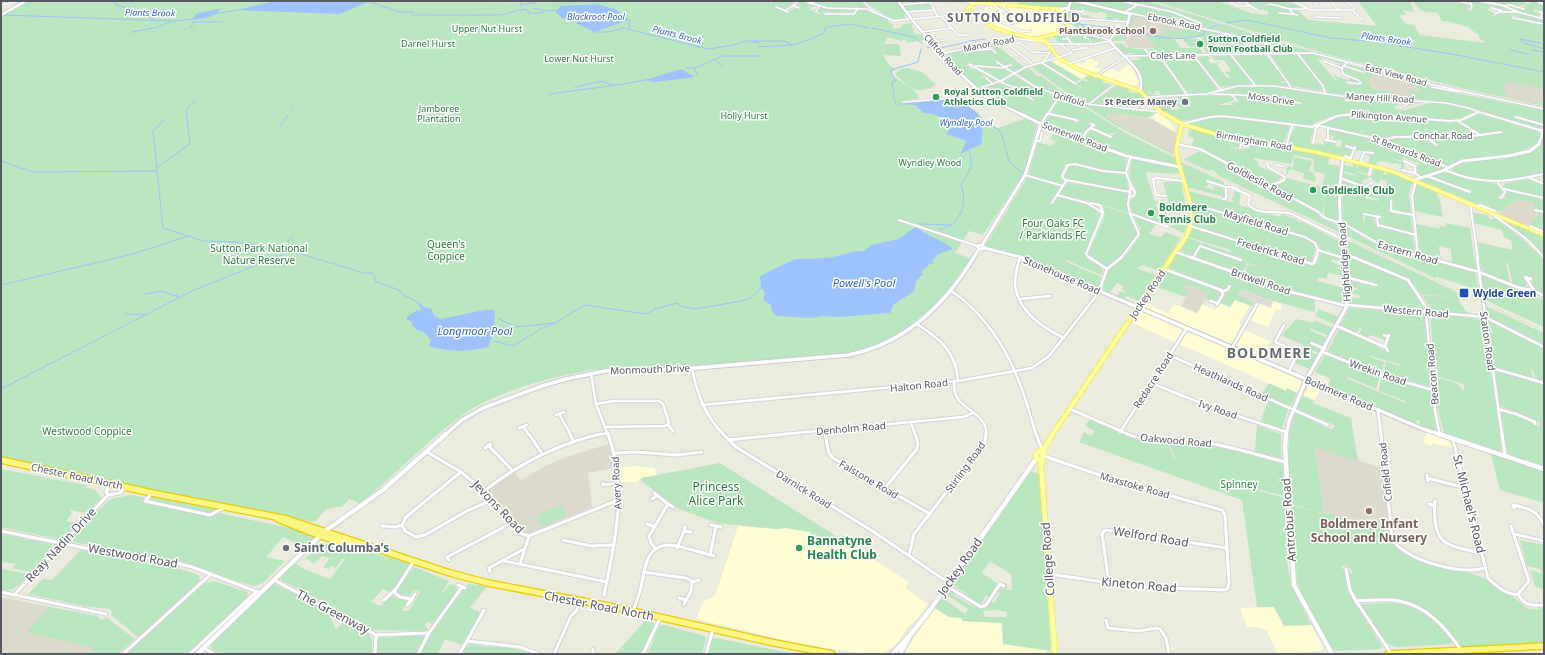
<svg xmlns="http://www.w3.org/2000/svg" width="1545" height="655" viewBox="0 0 1545 655" font-family="'Noto Sans',sans-serif">
<rect width="100%" height="100%" fill="#ececde"/>
<g fill="#fffdd1">
<path d="M997 5 1055 9 1063 12 1065 16 1045 15 1064 18 1067 29 1063 31 1031 37 1003 31 992 26 972 11H980L983 10 982 8Z"/>
<path d="M1089 57 1099 63 1094 67 1102 70 1095 74 1071 64 1077 62 1082 64 1087 62 1090 63 1083 59Z"/>
<path d="M1058 59 1087 76 1081 79 1051 61Z"/>
<path d="M1130 64 1139 81 1136 86 1098 76 1109 68 1119 72Z"/>
<path d="M1157 113H1159L1168 120 1177 133 1154 120 1157 119 1152 117Z"/>
<path d="M1241 289 1281 303V310L1276 309 1268 327 1250 320 1259 304 1249 300Z"/>
<path d="M1235 299 1250 306 1240 322 1241 325 1233 341 1229 344 1142 307 1147 300 1153 307 1165 312 1168 313 1174 304 1197 313 1202 304 1215 310 1220 303 1230 307Z"/>
<path d="M1139 311H1141L1183 329 1175 342 1132 323Z"/>
<path d="M1244 330 1270 341 1261 358 1236 346Z"/>
<path d="M1188 331 1300 379 1302 383 1297 393 1287 388 1286 391 1179 344Z"/>
<path d="M1310 384 1321 387 1315 400 1304 395Z"/>
<path d="M1427 432 1446 440 1451 443 1453 448 1432 443V446L1423 443Z"/>
<path d="M634 466 655 468 656 475 639 479 637 482H621L619 468Z"/>
<path d="M738 526 777 529 786 528 811 532 812 534 847 543 909 582 905 588 928 604 916 620 906 629 899 641 888 651 883 654H868L799 644 696 619 704 601 715 596Z"/>
<path d="M1274 607 1285 626 1311 625 1323 647 1321 651 1278 654 1267 631 1259 627H1247L1240 608Z"/>
<path d="M935 608 949 617 961 618 963 621 1002 623 1003 644 1047 650V654H905L907 648Z"/>
</g>
<path fill="#dfded6" d="M1241 289 1273 301 1271 308 1238 295Z"/>
<g fill="#dcdbcd">
<path d="M1132 14 1201 28 1205 36 1173 38 1181 48H1130L1125 43 1126 41H1122L1121 39 1136 34 1142 36 1146 34 1127 30Z"/>
<path d="M1384 53 1544 89V104L1474 91 1379 67 1380 63 1382 62Z"/>
<path d="M1377 72 1408 81 1420 92 1407 91 1414 99 1395 98 1388 91 1375 90 1368 81Z"/>
<path d="M1111 113 1151 119 1177 133 1174 154 1114 122 1105 116Z"/>
<path d="M1517 199 1533 202 1534 209 1541 212 1529 227 1498 214Z"/>
<path d="M1187 284 1210 293 1206 298 1210 299 1209 301 1205 300 1197 313 1181 306 1189 292 1183 289Z"/>
<path d="M609 444 614 468 588 473 592 507 529 534 523 532 489 491V489L497 482 506 478 512 470 521 480 543 467 566 457Z"/>
<path d="M1315 446 1382 468 1389 532 1324 512Z"/>
<path d="M1 597 50 607 28 632 95 648 88 654H1Z"/>
</g>
<g fill="#b8e7c0" fill-rule="evenodd">
<path d="M29 1H769L771 3 775 1H796L786 10H782L788 12 795 7 800 1H802L816 6 808 10 815 11 813 13 823 14 817 12 819 7 854 8 856 10 854 13 824 12 823 14 855 15 858 9 862 8 874 12 871 14 876 12 889 20 887 21 893 24 892 27 895 29 902 27V25L909 23H913L911 27 914 29 913 33 922 35 925 40 907 43 905 39 901 41 887 37 886 41 883 44C883 55 884 63 895 69L892 72 893 76 915 91 919 98 903 101 904 102 950 99 959 101 979 113 983 120 998 128 1027 118 1037 126 1023 175 983 235 969 231 955 253 970 258 949 289 933 306 906 329 888 341 874 347 845 354 705 365 615 367 597 370V369C557 375 497 391 464 414 427 440 396 475 360 503L349 499 342 507H334L333 508 326 509 315 522 253 512 1 458V15Z"/>
<path d="M819 1H861L870 8H832L812 3Z"/>
<path d="M863 1H896L906 14 904 15 907 19H891Z"/>
<path d="M1013 1H1070L1068 8H1065L1026 6 1025 4H1019V2Z"/>
<path d="M1078 1H1119L1135 5 1124 11Z"/>
<path d="M1124 1H1148L1220 23 1204 27 1200 22 1180 14Z"/>
<path d="M1154 1H1217L1251 13 1268 15V11L1256 9 1244 1C1261 1 1292 0 1304 8H1290L1271 4 1272 1 1263 6C1272 5 1287 6 1292 14H1282L1298 16 1291 10H1298L1308 20 1377 26C1371 18 1364 8 1358 1H1410L1414 12 1403 10 1406 15H1399L1406 24 1414 25 1420 35 1486 43 1479 38V35L1470 29V28C1461 25 1450 21 1442 21L1438 13 1421 11 1413 1H1456L1457 4 1460 2 1470 4 1471 7 1467 9 1474 11 1472 10 1474 6 1471 1 1499 5 1515 11C1507 11 1496 11 1492 6L1487 10 1494 13 1493 16H1496L1495 14C1503 11 1512 14 1518 13L1544 19 1543 23 1510 15 1513 20H1514V19L1531 21 1530 24H1532L1533 22 1544 25V89L1507 81 1503 88 1507 97 1544 104V106L1453 86 1337 57Z"/>
<path d="M1483 1H1523L1524 3 1528 4 1533 1 1544 5V12L1534 9 1533 11 1540 13 1539 17 1523 13 1505 6 1524 9 1523 7 1526 5H1522L1520 7Z"/>
<path d="M929 3 932 9 907 11 902 5Z"/>
<path d="M1072 3 1085 4 1129 15 1127 20H1119L1118 18H1115V20L1106 19V13L1099 12 1093 13 1092 12 1081 10 1080 12 1082 15H1089L1092 18 1069 17 1068 13Z"/>
<path d="M1138 5 1173 13 1198 23 1199 24 1197 26 1192 25H1196V23L1189 24 1128 12Z"/>
<path d="M1132 14 1141 16 1135 18 1130 29 1128 30 1140 33 1170 36 1165 35 1163 31H1165L1167 27 1163 25H1168L1167 27 1170 28 1169 30 1173 32H1182L1175 30V29L1184 31 1185 28 1176 26 1178 23 1232 35 1230 40 1227 41 1229 44H1234L1233 41 1237 36 1251 40 1249 43 1243 42V46L1248 47H1257L1255 45 1250 43 1252 40 1265 44 1273 51 1259 53 1224 54 1221 48 1224 54 1208 55 1203 48 1221 47C1218 43 1215 37 1209 38L1216 47H1190L1182 39H1203L1202 37 1173 38 1181 48H1200L1204 55H1153L1149 52 1152 51 1145 49 1156 48 1146 35C1142 36 1140 34 1136 34 1132 34 1125 37 1122 39L1121 41H1111L1113 36 1128 30Z"/>
<path d="M1069 18 1079 19 1081 25 1090 26 1099 31 1100 29 1108 32 1103 33 1098 37 1089 34 1090 33 1080 30 1070 23H1073L1070 22Z"/>
<path d="M1223 24 1272 40 1263 41 1208 28Z"/>
<path d="M1073 32 1107 41 1092 43 1090 39 1089 40 1091 43H1073L1069 37H1066V38H1062V39L1067 40 1069 43H1058L1054 36 1073 33Z"/>
<path d="M1274 41 1310 51 1311 52 1276 51 1269 43Z"/>
<path d="M1113 43 1123 44 1127 48 1143 49 1148 55H1134L1132 53 1124 54Z"/>
<path d="M883 44H899L901 56 884 55Z"/>
<path d="M995 44 1024 67 1012 72 1004 67 1014 66 1011 63 1006 66 1001 62 1005 66H1003L996 61 1002 67H980L993 69 1002 68 1011 73 1000 80 984 70 969 64 966 66H971L969 67 970 69C981 67 989 75 998 81L992 82 985 76 980 77 981 78 985 77V79L991 83 977 88 945 59 944 55 971 47 978 51 992 50 994 54 989 55 998 53 993 49 977 48Z"/>
<path d="M1311 53 1343 62 1344 63 1339 67 1330 63 1339 65 1341 64 1323 58 1320 60 1316 58 1336 81H1337L1333 75 1348 80 1351 78 1357 80 1359 83 1345 82 1348 85H1360L1362 84 1359 79 1344 74 1343 70 1345 67 1364 74 1366 71H1360L1346 66V64L1377 72 1368 81 1374 90 1388 91 1395 98 1328 93 1326 92 1325 86 1300 54Z"/>
<path d="M1270 54H1297L1299 57H1294H1300L1321 86 1322 91 1292 86Z"/>
<path d="M1264 55H1267L1287 82 1281 81V83H1287L1288 86 1256 84 1233 56Z"/>
<path d="M1138 56 1158 57 1185 94 1162 96 1158 91H1154L1157 94H1151L1150 91H1148L1151 95 1159 96H1147L1143 91V82L1132 60H1141Z"/>
<path d="M1208 56 1211 59H1208L1210 63H1218V64L1217 65 1227 78H1231L1225 72 1231 71 1224 60H1215L1211 56H1230L1252 84 1220 87 1196 57Z"/>
<path d="M1162 57H1193L1218 90 1206 93H1188L1165 61 1167 60Z"/>
<path d="M1051 61 1056 64 1055 66 1057 65 1081 79 1075 82 1044 63Z"/>
<path d="M1042 64 1081 88 1082 87 1076 84 1082 80 1087 82 1088 80 1083 79 1089 75 1103 80 1102 82 1112 85 1088 103 1080 102 1032 67Z"/>
<path d="M1028 67 1037 76H1041L1075 101 1063 95 1066 98 1046 91 1015 74 1014 73Z"/>
<path d="M909 68 922 72 935 84H934L935 86C915 95 910 88 895 74L901 69Z"/>
<path d="M1013 75 1037 88 1026 95 1027 98 1034 99 1028 96 1039 89 1057 97 1040 122 998 103 1000 102 981 91 997 101 988 98 978 89 1000 83 1012 87 1009 90 1011 91 1017 87 1005 84 1003 81Z"/>
<path d="M1408 81 1429 86 1431 88 1544 110V124L1519 116H1511L1544 126 1540 129C1498 118 1458 101 1414 99L1407 91H1420Z"/>
<path d="M1116 86 1129 88 1127 90 1130 91 1129 93H1140L1145 98 1140 99 1141 100 1125 108 1091 104Z"/>
<path d="M1241 86 1269 87 1304 90 1327 95 1402 100 1403 101H1391L1393 103 1406 104 1396 105 1397 107H1394L1395 109 1407 110V109L1427 104V102H1422L1405 107 1411 103 1410 101C1424 102 1465 103 1475 113L1459 119 1445 120 1367 113H1348L1332 116 1308 126 1227 115 1211 116 1182 121 1163 111 1150 99 1161 98 1166 103 1163 104 1169 106 1172 108 1170 109 1172 110 1181 109 1175 104 1169 105 1162 98 1182 97 1184 99 1179 102 1186 107 1191 106 1190 104 1191 102 1185 96 1231 95 1235 100 1218 105H1235L1229 103 1240 102 1235 95 1303 104 1300 102 1245 95 1236 92 1232 94 1218 93Z"/>
<path d="M1060 98 1077 103 1125 133 1175 158 1176 164 1126 156 1084 139 1088 133 1091 130 1111 137 1112 135 1119 132 1107 134 1094 128 1097 125 1090 124 1083 119 1091 126 1085 131 1081 138 1072 135 1074 133 1071 135 1043 123 1050 115 1078 122 1081 120 1051 113Z"/>
<path d="M1083 104C1106 108 1130 107 1153 112V114L1154 115 1149 116V118L1111 113 1105 116 1114 122 1174 154V155L1113 124Z"/>
<path d="M1479 114 1536 131 1540 133 1537 143 1522 151 1500 156 1461 159 1448 166 1388 141 1398 137H1424L1433 144 1432 145H1439L1430 138 1478 137 1505 133C1498 128 1491 135 1483 135 1476 134 1468 127 1462 123L1463 121Z"/>
<path d="M1362 115 1458 122 1476 135 1395 136 1381 139 1320 124 1338 117Z"/>
<path d="M1214 117C1228 116 1279 121 1290 127L1283 144 1279 145 1219 135 1187 124Z"/>
<path d="M1295 127H1313V130L1314 131 1313 135H1312L1310 143 1316 145 1317 143 1324 145V140L1336 142 1335 146 1341 147 1342 140H1333L1334 136 1329 135 1330 129 1388 143 1445 168 1422 176 1418 173 1417 166 1419 164 1417 162 1416 163 1403 157 1402 161 1382 155 1405 163 1403 169H1401V164L1394 163V164L1381 161 1378 162 1376 166 1368 164 1370 156 1364 154 1365 152H1371L1356 150 1355 147 1350 157 1345 156V158L1293 147 1287 144Z"/>
<path d="M1190 128 1240 141V142L1234 140 1233 142 1240 143 1239 148 1236 147 1235 148 1231 146V148L1244 150 1241 146 1242 144 1243 149 1250 148V144L1243 143 1244 142C1272 148 1301 149 1330 156L1328 164 1340 166 1338 189 1322 185 1325 174 1313 171 1314 159 1294 155 1291 164 1254 158V160L1259 161 1257 162 1259 164 1258 166 1283 177 1269 185 1200 148 1192 146 1194 138 1188 136Z"/>
<path d="M1055 131 1127 158 1125 171C1106 176 1083 159 1065 164L1060 178 1064 181 1062 184 1030 176 1029 173 1038 142 1051 146 1056 141 1050 139Z"/>
<path d="M1544 137V173L1537 175 1530 171 1535 175C1507 180 1479 185 1452 171V169C1456 166 1461 163 1466 162 1488 156 1536 164 1544 137Z"/>
<path d="M1200 151 1316 212 1323 219 1337 225 1339 232 1221 177 1212 170 1209 171 1181 158 1184 159Z"/>
<path d="M1294 157 1312 161 1309 171 1315 173 1314 175 1316 176 1315 182 1303 178 1304 173 1290 169 1287 175 1286 168H1288L1286 166 1293 167Z"/>
<path d="M1132 159 1178 169 1179 174 1146 172V174L1155 201 1169 203 1163 182H1170V180L1181 182 1187 213 1174 211V206L1156 204 1158 209 1159 217 1187 226 1184 233 1170 227 1172 225 1159 220 1157 223 1132 214 1130 201 1136 195 1137 192C1129 175 1128 178 1132 159Z"/>
<path d="M1181 162 1224 182V186L1207 180V183L1214 185 1208 184V186H1205L1206 188 1214 190V186L1223 188 1225 197 1187 187Z"/>
<path d="M1353 164 1357 165V170L1359 164 1369 167 1367 174 1357 171V172L1371 177 1374 168 1384 171 1383 174 1386 175 1389 171 1413 180 1409 195 1411 212 1408 213 1393 209 1394 201H1392L1391 197 1389 211 1392 213 1411 216 1413 233 1380 225 1378 219 1381 218 1380 213H1379V216L1362 214 1364 224 1365 215 1374 218 1376 227 1402 232 1413 236 1415 253 1381 244 1343 221 1342 187 1353 190 1354 187 1342 184V181L1365 188 1366 189 1365 198 1378 201V199L1369 197V193L1380 195V192L1371 191 1370 187 1377 190 1378 188H1381V185L1387 186V181L1380 179 1379 183 1372 181 1373 179 1368 177 1366 180 1363 179 1362 184 1367 185 1365 186 1354 182 1356 178 1354 181 1342 177 1343 173 1356 176V175L1343 171 1344 165 1354 167Z"/>
<path d="M1073 165 1096 171 1125 175 1129 189 1127 190C1112 188 1074 185 1064 177L1068 167Z"/>
<path d="M1441 173H1450L1469 180 1493 183 1500 186 1504 192 1497 197 1500 199H1504L1507 191H1509L1544 199V211L1534 208 1533 202 1517 199 1500 212 1481 204H1477L1421 181 1420 179 1427 177 1470 194 1473 191 1430 176Z"/>
<path d="M1029 177 1060 187 1050 203H1053L1058 197H1060L1086 203 1100 211 1101 217 1084 253C1087 263 1099 263 1103 271L1101 275 1066 260 1065 261 1099 276 1101 278 1099 287 1096 288 1040 264 985 246 1027 178Z"/>
<path d="M1287 178 1337 191 1339 220 1335 221 1325 217 1323 201V213L1274 187 1285 181Z"/>
<path d="M1530 179 1544 185V197L1509 190 1503 186 1505 183Z"/>
<path d="M1068 182 1078 185 1079 184 1126 192 1129 194 1127 204 1128 213 1096 203 1062 195 1060 193Z"/>
<path d="M1417 183 1437 190 1438 199H1440L1443 217 1415 211 1413 193Z"/>
<path d="M1232 189 1241 194 1239 205 1280 217 1282 214 1281 213 1285 214V216L1297 219V221L1305 223 1340 242 1341 255 1320 249 1316 242 1305 236 1192 202 1188 191 1230 202H1233V200L1231 199 1234 196 1232 195H1234L1235 193 1231 192H1234V190Z"/>
<path d="M1192 204 1306 239 1313 243 1316 247 1312 262 1193 225Z"/>
<path d="M1103 206 1129 214C1130 220 1136 226 1137 231 1137 239 1114 266 1106 266 1101 266 1091 258 1088 254L1105 216Z"/>
<path d="M1472 212 1488 215 1489 219H1496L1526 242 1544 260V294L1533 287 1532 282 1534 280 1528 276 1523 277 1526 280 1527 287 1513 285 1508 263H1506L1510 283 1482 272 1477 242 1513 250 1511 240 1504 237 1502 230 1474 223Z"/>
<path d="M1541 212 1544 213 1543 230 1530 225Z"/>
<path d="M1133 216 1156 224 1149 234 1161 237 1165 232 1181 238 1159 271 1143 265 1136 268 1156 275 1139 301 1127 296 1125 298 1116 297 1120 291 1125 293 1126 292 1122 289 1124 286 1117 283 1109 293 1103 289 1108 271 1123 259 1140 237V228Z"/>
<path d="M1446 223 1470 228 1476 270 1452 264 1451 249 1439 246 1441 260 1420 255 1416 224 1440 229 1439 226 1446 227Z"/>
<path d="M1513 223 1544 236V255L1530 240 1506 224Z"/>
<path d="M1344 226 1377 245 1475 272 1479 290 1437 277 1435 278 1347 236 1343 234V227Z"/>
<path d="M1193 228 1312 265 1317 264 1320 253 1340 258 1342 262 1332 259 1331 262 1342 266 1343 276 1329 273 1327 275V279L1318 277V281L1287 273 1344 288 1345 301 1339 302 1288 290 1244 275 1248 264 1269 270 1242 261 1247 263 1243 274 1195 257 1200 247 1241 260 1239 258 1240 255 1236 258 1201 245 1203 243 1230 252 1231 250 1188 237Z"/>
<path d="M1188 238 1201 242 1192 256 1180 251Z"/>
<path d="M1343 238 1480 303 1465 296 1457 295 1460 300H1458L1468 314 1432 311 1422 295 1457 298 1421 294 1410 280 1346 253Z"/>
<path d="M1180 254 1271 287 1315 299V312L1273 301 1241 289 1238 295 1255 302 1252 306 1235 300 1230 307 1220 303 1231 285 1228 284 1225 290 1168 268 1176 255Z"/>
<path d="M1346 257 1357 260 1407 281 1426 310 1354 305 1351 303 1349 298H1361L1359 295 1349 293 1348 288 1357 290 1358 289 1348 286V284H1349L1347 279 1375 287 1379 286 1375 283 1347 276Z"/>
<path d="M1165 272C1179 272 1212 284 1221 294L1217 301 1206 298 1209 293 1187 284 1183 289 1189 292 1186 297 1156 287Z"/>
<path d="M1481 274 1544 300V327L1485 300Z"/>
<path d="M1486 306 1544 333V346L1488 317Z"/>
<path d="M1350 308 1424 313 1426 325 1416 323 1426 326 1430 387 1383 375 1386 361 1400 366V364L1370 356V357L1384 362 1382 374 1375 371 1377 366 1374 371 1342 358 1343 354 1340 357 1327 352 1339 329 1362 338 1387 352H1390L1388 346 1390 334H1383V336L1386 338 1385 340 1371 335 1366 338 1359 334 1362 327 1359 328V331L1356 332 1340 325Z"/>
<path d="M1319 309 1339 317 1335 324 1315 316Z"/>
<path d="M1430 314 1463 316 1467 322 1464 317 1483 319 1502 450 1499 452 1444 433 1437 406 1435 377 1456 383 1464 391V384L1435 376Z"/>
<path d="M1296 319 1313 323 1314 320 1333 328 1329 336 1310 328V330L1327 338 1319 353 1311 350 1312 352 1318 355 1310 369 1295 363 1303 345 1282 336C1286 327 1293 326 1296 319Z"/>
<path d="M1488 321 1544 349V381L1535 378 1534 373 1529 364 1533 378 1495 367Z"/>
<path d="M1325 354 1356 366 1355 369 1357 366 1368 371 1366 377 1369 371 1380 376 1376 389 1348 377 1346 378 1405 403V401L1379 391 1381 377 1428 390 1431 391 1436 430 1432 431 1419 426 1420 422 1417 420 1415 425 1327 387 1331 379 1315 372Z"/>
<path d="M1495 371 1544 384V466L1514 457 1510 454 1514 458 1508 456 1501 412 1520 416 1538 427 1540 423 1500 406Z"/>
<path d="M1269 383 1286 391 1287 388 1297 393 1291 405 1287 406 1262 394Z"/>
<path d="M1303 396 1314 401 1313 403 1351 418 1358 461 1315 447 1324 512 1389 532C1397 567 1456 565 1483 578 1494 583 1504 591 1514 598 1519 601 1524 607 1529 609 1533 610 1540 608 1544 608V642L1461 647C1449 627 1424 603 1400 599 1385 597 1370 601 1356 598L1352 589 1349 574 1352 573V570L1345 565 1341 567 1345 572 1348 592 1382 646 1380 649 1338 651 1332 648 1304 598 1298 584 1294 552 1291 505 1324 514 1291 504C1290 475 1284 442 1295 414L1297 413C1307 416 1325 429 1332 429L1335 426C1330 421 1307 414 1299 410L1297 407Z"/>
<path d="M1269 401 1288 410 1282 428 1261 422 1264 411Z"/>
<path d="M1090 419C1117 432 1136 441 1167 442L1174 459 1175 458 1168 442 1211 445 1280 463 1283 466 1284 496 1257 489 1256 490 1284 498 1287 561 1291 585 1311 625 1284 626 1274 607H1257L1242 500 1079 442 1084 432 1091 436 1095 431 1085 426Z"/>
<path d="M1257 425 1281 434V458L1255 452Z"/>
<path d="M1491 454 1544 470V503L1500 490Z"/>
<path d="M720 463 847 543 811 534 810 532 786 528 777 529 717 523 679 509 641 481V478Z"/>
<path d="M1 469 85 485 88 486 86 488 94 489 102 498 86 513 70 510 72 513 66 521 73 523 74 526 66 535 57 539 1 527Z"/>
<path d="M1031 471 1039 474 1051 651 1003 644 1002 623 963 621 961 618 949 617 935 608 948 589 955 593 954 595 972 606 973 605C982 610 985 609 991 601L994 603 1000 593 998 592 1000 588 1004 589 1005 586 1003 582 1007 584V590H1012L1011 574 990 561 982 572 983 574 997 583 989 597 986 595 981 604 967 597 968 595 952 584ZM948 596 968 609 965 614 945 600 946 598 948 599 947 598ZM996 610 1007 612V617H985L983 611Z"/>
<path d="M132 495 146 498 142 502 207 516 219 513 223 514 290 528 312 535 314 538 305 547 283 537 266 557 285 561 263 583 253 586 179 562 73 542 74 536 110 499Z"/>
<path d="M151 496 219 510 210 514 148 500Z"/>
<path d="M561 505 566 516 542 526 537 515Z"/>
<path d="M1 534 52 544 51 552 31 572 15 569 12 568 16 564 1 562Z"/>
<path d="M1520 540 1544 545V573L1541 572 1540 569 1527 566Z"/>
<path d="M322 543 333 546 334 547 332 551 339 553 342 549 349 550 352 546 410 564 396 587 390 592 383 589 371 602 381 606 389 595H391L398 599 409 601 402 610 406 611 409 610 420 592 414 590 409 596 398 595 396 591 414 567 449 581 440 596 450 584 455 586 458 590 432 624 429 622 425 624 428 630 426 631 373 630 339 611V610L281 580V577L295 563 304 569 330 579 345 559H342L336 568 331 566 329 569 323 567 330 558 322 556 314 564 305 558Z"/>
<path d="M81 550 173 567 199 575 200 581 138 637 111 615 112 612 110 609 84 606 28 594 43 579 52 580Z"/>
<path d="M1 569 29 574C21 583 15 592 2 590Z"/>
<path d="M1530 570 1544 574V589L1535 587Z"/>
<path d="M214 581 248 592 247 598 187 654H126L205 583Z"/>
<path d="M272 583 317 604 328 613 336 629 345 621 367 633C374 638 372 647 372 654H220L211 649 212 642Z"/>
<path d="M468 584 487 586 470 608 478 611 480 614 461 645 445 639 438 654H420L425 642Z"/>
<path d="M1391 603C1414 604 1434 619 1449 637L1452 640 1451 644 1398 647 1393 646 1387 643 1361 605 1364 604Z"/>
<path d="M50 607 97 616 101 620 107 618 135 639 118 654H88L94 648 27 632Z"/>
<path d="M646 620 654 623 648 642 641 654H615Z"/>
<path d="M664 625 705 636 706 639 702 654H647L653 642 658 626Z"/>
<path d="M383 635 423 636 424 637 415 654H378V639Z"/>
<path d="M716 638 795 654H708L712 639Z"/>
<path d="M471 644C491 649 511 644 531 654H461L468 645Z"/>
</g>
<g fill="#9cc2ff">
<path d="M271 1H370L340 14 237 10 271 2H263Z"/>
<path d="M596 4 615 9 629 20 594 32 572 21 562 18 555 11 561 6Z"/>
<path d="M224 8 218 10 219 13 206 18 192 20 195 15 198 13Z"/>
<path d="M681 69 695 77 654 82 645 80Z"/>
<path d="M949 99C963 102 980 110 983 125 983 127 981 140 982 144L960 154 967 141 946 134 952 127C941 117 939 114 923 113L916 105 898 104Z"/>
<path d="M917 227 921 231 950 246 952 249 937 255 932 261 934 262 933 264 931 263 921 272 923 274 916 281 914 291 893 305 890 313 839 317 822 316 811 318 776 316 771 309V305L763 300 765 292 761 288 760 276 795 259 829 258 857 251H864L871 245 899 239 914 228Z"/>
<path d="M417 302 421 304 423 307 431 309 435 317 441 319 485 310H495L494 332 488 347C469 352 447 352 429 346L431 341C427 334 424 331 417 330L412 325 411 321 407 320V317L417 310 422 311Z"/>
</g>
<g fill="none" stroke-linecap="round" stroke-linejoin="round">
<g stroke="#9cc2ff" stroke-width="1">
<path d="M116 1 115 4 153 18 151 19"/>
<path d="M522 1 520 5 531 4"/>
<path d="M527 1 536 4"/>
<path d="M372 3 400 12H413"/>
<path d="M534 8 544 11"/>
<path d="M219 13 238 10"/>
<path d="M4 15 174 21 193 19"/>
<path d="M412 15H500L525 9 528 10V13H543L544 11 555 10"/>
<path d="M629 20 631 21 629 23 630 29"/>
<path d="M193 22H222"/>
<path d="M1070 23 1123 29"/>
<path d="M1227 23 1247 20 1331 38 1378 42 1457 55 1544 72"/>
<path d="M190 28 194 22"/>
<path d="M872 28 914 37 923 44"/>
<path d="M1207 28 1220 24"/>
<path d="M1064 30 1066 28 1063 22H1065"/>
<path d="M1127 30C1150 35 1182 44 1204 34L1205 30"/>
<path d="M132 32 158 27 170 22"/>
<path d="M595 32H608L623 28 708 49 734 45 745 41H784L792 45 809 40 824 33 826 27 850 24 869 28"/>
<path d="M969 41 986 39"/>
<path d="M751 42 759 43"/>
<path d="M770 42H772"/>
<path d="M1541 43 1520 39 1525 43 1544 49"/>
<path d="M758 47 792 45"/>
<path d="M927 47 936 49 967 42"/>
<path d="M1510 50 1528 54"/>
<path d="M1532 50 1544 52"/>
<path d="M715 59 722 66"/>
<path d="M686 68H695L722 56H760"/>
<path d="M694 69 698 75"/>
<path d="M618 85 645 80"/>
<path d="M575 87 603 81 612 85"/>
<path d="M550 94 617 85"/>
<path d="M898 106 895 103 892 82 896 81 891 73V70L918 62 921 49"/>
<path d="M292 108 293 106"/>
<path d="M980 119 999 130 1003 138 1009 162 1022 173"/>
<path d="M280 127 288 115"/>
<path d="M1 161 33 172 157 171 163 228 204 241 235 242 285 249 364 273H373L376 282 399 290 402 294 417 302"/>
<path d="M156 168 190 144 186 110 194 101"/>
<path d="M157 170 153 131 164 120"/>
<path d="M919 224 952 225C964 213 966 200 961 184 970 174 974 163 969 150"/>
<path d="M939 230 951 225"/>
<path d="M282 248 292 237"/>
<path d="M1 285 129 255 189 236"/>
<path d="M144 294 162 291 179 297"/>
<path d="M126 314 145 315"/>
<path d="M499 319 516 327 555 323 585 305 646 314 658 308 678 303 681 306 695 309 742 301 751 298 761 288"/>
<path d="M494 341 513 346 544 327 553 324"/>
<path d="M1 389 192 291 291 251"/>
</g>
<path stroke="#c7c8bf" stroke-width="1.5" stroke-dasharray="1.5 1" stroke-linecap="butt" d="M1014 14 1024 13"/>
<g stroke="#d2d3da" stroke-width="3">
<g id="street-far3">
<path d="M769 1 771 2"/>
<path d="M804 1 827 8 867 9 894 21 909 19"/>
<path d="M862 1 873 10"/>
<path d="M930 1 938 17"/>
<path d="M959 1 979 3"/>
<path d="M1006 1V5"/>
<path d="M1121 1 1173 12 1200 23V27"/>
<path d="M1243 1 1257 10"/>
<path d="M1283 1H1294"/>
<path d="M1293 1 1310 10H1354V7L1346 1"/>
<path d="M1458 1 1471 4"/>
<path d="M1470 1 1472 6 1470 10"/>
<path d="M1478 1 1501 5 1521 13 1544 19"/>
<path d="M1230 2 1238 6H1250"/>
<path d="M1331 2 1339 10"/>
<path d="M810 3 816 1"/>
<path d="M1270 4 1290 9H1305"/>
<path d="M1314 4 1318 3"/>
<path d="M1 5 19 1"/>
<path d="M901 5 930 2"/>
<path d="M993 5 1019 22"/>
<path d="M999 5 1004 7 1014 17"/>
<path d="M794 6 799 8"/>
<path d="M1503 6 1510 5 1524 9"/>
<path d="M776 7 788 12"/>
<path d="M1492 8 1502 11"/>
<path d="M984 10 988 8 986 7"/>
<path d="M1068 10 1083 12V10"/>
<path d="M785 11 799 1"/>
<path d="M1353 11 1363 20"/>
<path d="M816 12 819 6"/>
<path d="M906 12 934 10"/>
<path d="M1125 12 1137 5"/>
<path d="M1539 12 1544 13"/>
<path d="M1129 13 1260 41 1269 45 1275 52"/>
<path d="M1279 13 1293 14 1290 9"/>
<path d="M825 14H854L858 8"/>
<path d="M987 14C993 18 997 21 1004 23 1016 26 1014 33 1031 31"/>
<path d="M987 14 1002 11"/>
<path d="M1293 14 1297 15"/>
<path d="M1495 14 1499 12H1517"/>
<path d="M942 17 958 35H969"/>
<path d="M1012 17 1042 15 1067 18"/>
<path d="M1315 17 1342 18"/>
<path d="M1070 18 1129 22"/>
<path d="M1513 18 1544 24"/>
<path d="M1541 18 1542 12"/>
<path d="M913 19 972 13"/>
<path d="M1007 24 1019 22"/>
<path d="M1069 25 1080 32 1109 40"/>
<path d="M1067 31 1078 32"/>
<path d="M922 32 952 28"/>
<path d="M1067 37 1071 43"/>
<path d="M1084 37 1088 39"/>
<path d="M1063 39H1068"/>
<path d="M1231 41 1233 43H1228Z"/>
<path d="M1231 41 1235 35"/>
<path d="M931 42 945 40"/>
<path d="M1012 42 1020 43 1033 52 1050 53"/>
<path d="M1047 44H1094L1110 41"/>
<path d="M1011 45 1010 46 1034 65"/>
<path d="M974 46 980 50 992 49 996 53"/>
<path d="M1081 48H1088"/>
<path d="M1145 49 1150 56"/>
<path d="M1072 50 1081 49 1079 44"/>
<path d="M1297 53 1323 86 1325 93"/>
<path d="M941 54 1011 38 1036 41"/>
<path d="M1267 54 1291 87"/>
<path d="M1231 55 1255 85"/>
<path d="M1125 56 1313 53 1434 85 1544 109"/>
<path d="M1160 56 1187 95"/>
<path d="M1194 56 1221 90"/>
<path d="M1044 61 1050 52"/>
<path d="M1323 61 1342 68"/>
<path d="M997 62 1034 86 1075 102"/>
<path d="M1347 62 1342 68 1343 74 1358 80 1361 83 1358 84 1347 82"/>
<path d="M1042 63 1076 84"/>
<path d="M969 64 1005 84 1016 88"/>
<path d="M1068 64 1115 48"/>
<path d="M1033 65 1072 53 1060 44"/>
<path d="M976 66 1003 68"/>
<path d="M1344 66 1363 72"/>
<path d="M1003 67 1011 65"/>
<path d="M1095 77 1126 56"/>
<path d="M986 78 993 84"/>
<path d="M982 87 1001 81 1026 67"/>
<path d="M1432 87 1459 92"/>
<path d="M982 91 999 102 996 103"/>
<path d="M1213 94 1241 95 1300 103"/>
<path d="M1232 95 1237 101"/>
<path d="M1147 97 1206 94 1238 86H1274L1340 96 1446 103 1468 108 1489 115"/>
<path d="M1033 100 1027 96 1039 89"/>
<path d="M903 102 953 98 976 89"/>
<path d="M1086 104 1161 112"/>
<path d="M1089 104 1116 83"/>
<path d="M1130 107 1147 98"/>
<path d="M1403 107 1409 103 1408 99"/>
<path d="M1048 114 1055 115"/>
<path d="M1047 115 1059 97"/>
<path d="M1343 115 1357 114 1376 115"/>
<path d="M1471 115 1479 112"/>
</g>
</g>
<g stroke="#d2d3da" stroke-width="3.5">
<g id="street-far2">
<path d="M1050 114 1077 120 1076 121"/>
<path d="M1362 114 1450 121 1461 120 1474 114"/>
<path d="M1486 114 1543 131"/>
<path d="M1516 117 1544 125"/>
<path d="M1458 121 1480 135"/>
<path d="M1041 124 1047 114"/>
<path d="M1182 124 1210 117 1222 116 1312 127 1337 116 1353 114"/>
<path d="M1315 125 1383 140 1449 168"/>
<path d="M1091 128 1111 137"/>
<path d="M1328 128V140"/>
<path d="M1427 137 1436 145"/>
<path d="M1082 139 1086 132 1094 125 1091 124"/>
<path d="M1325 140 1336 142"/>
<path d="M1383 140 1395 137 1473 136 1501 132"/>
<path d="M1036 141H1040L1042 132"/>
<path d="M1313 143 1316 128 1318 126"/>
<path d="M1177 144 1200 149 1317 211 1325 218 1346 225 1381 245 1429 258"/>
<path d="M1346 146 1355 149"/>
<path d="M1286 147 1292 126"/>
<path d="M1240 148 1242 140"/>
<path d="M1345 156 1350 158"/>
<path d="M1350 160 1355 147"/>
<path d="M1404 161 1415 166V173L1421 178"/>
<path d="M1267 163 1268 167 1285 177 1284 180 1271 186"/>
<path d="M1363 163 1361 160 1364 152 1373 153"/>
<path d="M1276 165 1282 166"/>
<path d="M1402 170 1415 173"/>
<path d="M1445 170C1483 186 1505 182 1544 174"/>
<path d="M1025 175 1063 186"/>
<path d="M1369 175 1372 166"/>
<path d="M1427 176 1470 192"/>
<path d="M1340 178 1365 187"/>
<path d="M1530 178 1544 184"/>
<path d="M1066 180 1130 192"/>
<path d="M1207 181 1226 187"/>
<path d="M1416 181 1412 196 1418 255"/>
<path d="M1498 183 1505 192 1501 198"/>
<path d="M1504 189 1544 198"/>
<path d="M1057 195 1087 203 1103 213 1086 254 1089 258"/>
<path d="M1166 196 1156 195 1153 179 1157 178 1183 181"/>
<path d="M1130 197 1134 196 1135 192 1131 186"/>
<path d="M1367 197 1368 190 1365 187 1373 182"/>
<path d="M1223 199H1226V187H1232L1250 196 1248 204C1257 216 1278 210 1292 214L1342 239"/>
<path d="M1391 201V211"/>
<path d="M1052 203 1066 181 1062 176 1068 165 1075 164 1103 171 1126 173"/>
<path d="M1090 203 1100 205 1103 212"/>
<path d="M1189 203 1305 237 1315 243 1318 250"/>
<path d="M1470 203 1478 258"/>
<path d="M1478 206 1480 205 1495 211"/>
<path d="M1535 210 1544 212"/>
<path d="M1391 211 1413 215"/>
<path d="M1131 214 1168 227"/>
<path d="M1364 214 1380 217"/>
<path d="M1492 214 1524 237 1544 257"/>
<path d="M1377 217 1378 226"/>
<path d="M899 220 977 246"/>
<path d="M1378 225 1416 235"/>
<path d="M1190 226 1293 258"/>
<path d="M1530 226 1544 232"/>
<path d="M1175 252 1193 258"/>
<path d="M1343 255 1357 258"/>
<path d="M1121 258 1139 234 1130 214 1128 204 1131 186 1126 173 1130 158"/>
<path d="M1193 258 1200 246 1235 258"/>
<path d="M1316 258 1318 250 1343 258"/>
</g>
</g>
<g stroke="#d2d3da" stroke-width="4.5">
<g id="street-far1">
<path d="M1020 257C1018 265 1015 273 1015 282 1016 310 1041 327 1064 338"/>
<path d="M1089 257 1107 269"/>
<path d="M1190 257 1291 292 1347 306"/>
<path d="M1233 257 1241 260"/>
<path d="M1290 257 1312 264 1314 263 1316 257"/>
<path d="M1340 257 1343 258"/>
<path d="M1353 257 1408 280 1430 313"/>
<path d="M1425 257 1479 272 1517 287 1535 291 1544 296"/>
<path d="M1477 257 1502 435"/>
<path d="M1164 269 1221 290 1223 294 1217 305"/>
<path d="M1345 277 1376 285"/>
<path d="M1528 280 1531 279 1525 277 1534 290"/>
<path d="M951 291C962 297 970 306 979 315 1011 350 1024 391 1036 435"/>
<path d="M1099 291 1107 269 1122 257"/>
<path d="M1223 291 1227 290 1230 286"/>
<path d="M1020 299 1050 296"/>
<path d="M1210 301 1217 303"/>
<path d="M1348 305 1485 317 1544 347"/>
<path d="M1426 312 1435 411 1440 435"/>
<path d="M917 324C940 339 956 351 958 381"/>
<path d="M1284 325 1275 342 1298 352"/>
<path d="M1337 326 1385 347"/>
<path d="M1384 335 1388 337"/>
<path d="M1311 343 1325 349"/>
<path d="M1232 348 1257 304"/>
<path d="M1388 351 1385 346 1389 335"/>
<path d="M1323 352 1380 375 1433 390"/>
<path d="M1169 355 1328 425"/>
<path d="M692 368C697 394 705 416 724 435"/>
<path d="M1492 368 1544 383"/>
<path d="M1289 372 1300 347"/>
<path d="M591 374 596 404 608 435"/>
<path d="M954 381C954 388 954 393 958 399 967 411 989 418 986 435"/>
<path d="M1151 383 1208 406 1286 432"/>
<path d="M596 404 614 401H659L663 404 669 423 665 426 606 427"/>
<path d="M702 405 958 381 1032 368 1049 356 1100 291"/>
<path d="M1070 409 1130 435"/>
<path d="M1498 409 1516 414 1535 422V424"/>
<path d="M1378 410 1381 435"/>
<path d="M559 414 571 435"/>
<path d="M556 415 564 412"/>
<path d="M911 422 915 435"/>
<path d="M668 425 674 432"/>
<path d="M523 426 529 435"/>
<path d="M519 428 527 425"/>
<path d="M824 431 825 435"/>
<path d="M1120 432 1187 328"/>
<path d="M597 435 608 433"/>
<path d="M775 435 963 417 973 413"/>
</g>
</g>
<g stroke="#d2d3da" stroke-width="5">
<g id="street">
<path d="M529 434 541 452"/>
<path d="M570 434 573 440"/>
<path d="M723 434 736 447 874 532 949 583"/>
<path d="M825 434 829 453 833 458 930 514"/>
<path d="M1036 434 1042 449"/>
<path d="M1127 434C1147 443 1171 438 1192 440 1223 444 1254 454 1285 462"/>
<path d="M1381 434 1392 534C1393 538 1394 542 1397 545 1414 562 1463 575 1485 568"/>
<path d="M1502 434 1505 456"/>
<path d="M728 440 786 434"/>
<path d="M1453 440 1488 578C1495 585 1508 596 1518 594"/>
<path d="M488 445 511 469"/>
<path d="M485 448 491 444"/>
<path d="M427 452 461 472 484 491 519 533 529 536 618 500"/>
<path d="M615 453 635 452 677 455 702 452"/>
<path d="M1044 456 1117 481 1222 510 1225 515 1229 583 1228 588 1225 590 1137 587 1050 574"/>
<path d="M461 472 406 517 402 525 405 531 416 537 425 535 467 511 492 500"/>
<path d="M1427 475 1428 481"/>
<path d="M1427 478 1466 488"/>
<path d="M603 483V485L618 483"/>
<path d="M885 488 917 449 918 443 915 434"/>
<path d="M484 491C520 463 557 444 601 434"/>
<path d="M152 493 145 501 210 515 224 508"/>
<path d="M654 493 668 504 649 536 651 543 655 548"/>
<path d="M108 495 106 492 110 484"/>
<path d="M652 499 657 496"/>
<path d="M1435 501C1434 513 1434 534 1445 542 1454 549 1470 550 1481 553"/>
<path d="M668 504 673 507"/>
<path d="M1429 504 1434 506"/>
<path d="M1514 508 1513 505C1528 508 1538 510 1544 526"/>
<path d="M647 524 655 527"/>
<path d="M711 525 721 527"/>
<path d="M382 526 395 527 402 525"/>
<path d="M1511 526 1529 581 1518 594"/>
<path d="M685 527 684 531 691 532"/>
<path d="M1 531 85 548 172 562 192 567 260 593"/>
<path d="M1514 534 1544 541"/>
<path d="M563 540 591 546 614 545"/>
<path d="M677 548 684 531"/>
<path d="M710 555 716 526"/>
<path d="M909 555 914 534 985 442 986 434"/>
<path d="M449 560 447 557 512 523"/>
<path d="M504 561 607 582"/>
<path d="M520 564 529 536"/>
<path d="M1346 569 1350 590 1356 601"/>
<path d="M490 572 489 568 524 549"/>
<path d="M643 572 686 578 692 581 691 591 684 604"/>
<path d="M274 580 376 635 375 654"/>
<path d="M693 582 699 580"/>
<path d="M1109 583 1102 534 1105 530 1227 548"/>
<path d="M458 585 465 588"/>
<path d="M947 586 981 607 986 605 1000 584 1004 586"/>
<path d="M395 589V593L400 597 412 599 415 594"/>
<path d="M1 592 106 614"/>
<path d="M1518 594C1523 605 1533 606 1544 605"/>
<path d="M14 595 108 495 120 493 125 488"/>
<path d="M604 595C615 543 628 486 608 434"/>
<path d="M679 598 686 600"/>
<path d="M384 600 396 589 414 561"/>
<path d="M407 605 412 599"/>
<path d="M633 611C636 603 639 595 641 587 645 570 645 546 668 545 679 545 702 553 714 556"/>
<path d="M1106 620 1108 628 1139 631 1156 628 1160 629 1166 638 1169 654"/>
<path d="M429 633 462 587"/>
<path d="M376 635 429 633 418 654"/>
<path d="M467 641 484 610"/>
<path d="M204 648 214 654"/>
<path d="M593 649V654"/>
<path d="M1391 653 1356 601C1370 601 1385 598 1399 601 1427 606 1446 628 1461 650"/>
<path d="M123 654 211 574"/>
<path d="M190 654 257 591"/>
<path d="M459 654 467 641 520 647 539 654"/>
<path d="M554 654 571 616 577 610 579 601"/>
<path d="M643 654 660 618"/>
<path d="M706 654 713 629"/>
</g>
</g>
<g stroke="#c9cbd4" stroke-width="4">
<g id="secondary-far3">
<path d="M898 1 911 18"/>
<path d="M1076 1 1130 14 1126 29 1112 36 1110 41C1120 56 1147 68 1140 91"/>
<path d="M1537 1 1544 4"/>
<path d="M1057 9 1069 8"/>
<path d="M1066 13 1071 1"/>
<path d="M1 15 26 1"/>
<path d="M912 20 939 51 944 59 986 97 1023 115"/>
</g>
</g>
<g stroke="#c9cbd4" stroke-width="4.5">
<g id="secondary-far2">
<path d="M1021 114 1041 124 1126 156 1180 167"/>
<path d="M1414 180 1442 171 1462 161 1508 156 1530 151 1539 144 1544 129"/>
<path d="M1341 233 1339 191 1343 158"/>
<path d="M1341 236 1343 258"/>
<path d="M980 245 984 247 983 249H979L977 246Z"/>
<path d="M982 245 1025 175 1041 124"/>
<path d="M984 248 1024 258"/>
<path d="M973 258 979 249"/>
</g>
</g>
<g stroke="#c9cbd4" stroke-width="5.5">
<g id="secondary-far1">
<path d="M1020 257 1423 429 1442 435"/>
<path d="M445 435 462 420 483 408 542 386 566 379 605 371 683 369 848 355C904 344 945 305 974 257"/>
<path d="M1286 435 1289 421 1306 380 1347 306 1343 257"/>
</g>
</g>
<g stroke="#c9cbd4" stroke-width="6">
<g id="secondary">
<path d="M1286 434 1285 447 1294 585 1332 654"/>
<path d="M1439 434 1544 469"/>
<path d="M197 654 325 531 383 490 446 434"/>
<path d="M893 654 910 635"/>
<path d="M900 654 911 634 930 610 1036 459"/>
</g>
</g>
<g stroke="#fdea47" stroke-width="4">
<g id="primary-far3">
<path d="M1040 38 1069 30 1066 13 1057 9 981 3 972 4 968 9 996 29 1044 42"/>
<path d="M1035 40 1034 38H1039L1045 41 1060 59 1080 70 1140 91 1161 112 1167 115"/>
</g>
</g>
<g stroke="#fdea47" stroke-width="4.5">
<g id="primary-far2">
<path d="M1165 114 1182 124 1222 136 1316 152 1391 171 1544 235"/>
<path d="M1177 154 1176 149 1182 124"/>
<path d="M1171 258C1176 250 1183 243 1187 235 1198 213 1184 183 1178 161"/>
</g>
</g>
<g stroke="#fdea47" stroke-width="5.5">
<path id="primary-far1" d="M1052 435 1172 257"/>
</g>
<g stroke="#fdea47" stroke-width="6">
<g id="primary">
<path d="M1044 448 1042 459 1037 460 1036 454Z"/>
<path d="M1044 448 1053 434"/>
<path d="M1042 460 1041 464 1055 654"/>
</g>
</g>
<g stroke="#ebcb00" stroke-width="8">
<g id="highway">
<path d="M1 460 152 493 287 519 450 573 488 583 619 608 770 642 832 654"/>
<path d="M278 519C305 530 335 543 364 546"/>
<path d="M1388 654 1544 646"/>
</g>
</g>
<use href="#street-far3" stroke="#fff" stroke-width="1.5"/>
<use href="#street-far2" stroke="#fff" stroke-width="2"/>
<use href="#street-far1" stroke="#fff" stroke-width="2.5"/>
<use href="#street" stroke="#fff" stroke-width="3"/>
<use href="#secondary-far3" stroke="#fff" stroke-width="2.5"/>
<use href="#secondary-far2" stroke="#fff" stroke-width="3"/>
<use href="#secondary-far1" stroke="#fff" stroke-width="3.5"/>
<use href="#secondary" stroke="#fff" stroke-width="4.5"/>
<use href="#primary-far3" stroke="#fdffa1" stroke-width="2.5"/>
<use href="#primary-far2" stroke="#fdffa1" stroke-width="3"/>
<use href="#primary-far1" stroke="#fdffa1" stroke-width="3.5"/>
<use href="#primary" stroke="#fdffa1" stroke-width="4.5"/>
<use href="#highway" stroke="#fff683" stroke-width="5.5"/>
<g stroke="#b5b6b6" stroke-width="1" stroke-dasharray="0.5 3.5" stroke-linecap="butt">
<path d="M948 1 951 8 960 16 1091 111 1125 133 1544 331"/>
<path d="M1151 1 1350 62 1447 86 1544 107"/>
<path d="M1 42 597 1"/>
</g>
<g stroke="#d2d3da" stroke-width="3" stroke-linecap="butt">
<g id="street-bridge">
<path d="M1026 67 1033 65"/>
<path d="M1075 102 1086 104"/>
</g>
</g>
<g stroke="#c9cbd4" stroke-width="4.5" stroke-linecap="butt">
<path id="secondary-bridge" d="M1341 233V236"/>
</g>
<g stroke="#fdea47" stroke-width="4.5" stroke-linecap="butt">
<path id="primary-bridge" d="M1177 154 1178 161"/>
</g>
<use href="#street-bridge" stroke="#fff" stroke-width="1.5"/>
<use href="#secondary-bridge" stroke="#fff" stroke-width="3"/>
<use href="#primary-bridge" stroke="#fdffa1" stroke-width="3"/>
</g>
<g fill="#8d6e63" stroke="#fff" stroke-width="1.5">
<circle cx="1153" cy="31" r="4"/>
<circle cx="1369" cy="511" r="4"/>
</g>
<g fill="#2e9e5b" stroke="#fff" stroke-width="1.5">
<circle cx="1200" cy="44" r="4"/>
<circle cx="936" cy="97" r="4"/>
<circle cx="1313" cy="190" r="4"/>
<circle cx="1151" cy="213" r="4"/>
<circle cx="799" cy="548" r="4"/>
</g>
<g fill="#6b7280" stroke="#fff" stroke-width="1.5">
<circle cx="1185" cy="102" r="4"/>
<circle cx="286" cy="548" r="4"/>
</g>
<rect fill="#1a4fb4" stroke="#fff" stroke-width="1.5" x="1459" y="288" width="10" height="10" rx="2"/>
<g text-anchor="middle" stroke-width="3" stroke-linejoin="round" paint-order="stroke">
<g font-size="9" font-style="italic" fill="#3564cb" stroke="#fff">
<text transform="translate(150 13) rotate(1)" y="3">Plants Brook</text>
<text x="596" y="20">Blackroot Pool</text>
<text transform="translate(677 35) rotate(14)" y="3">Plants Brook</text>
<text transform="translate(1386 39) rotate(8)" y="3">Plants Brook</text>
<text x="966" y="126">Wyndley Pool</text>
</g>
<g font-size="9" fill="#575a61" stroke="#fff">
<text transform="translate(1174 22) rotate(12)" y="3">Ebrook Road</text>
<text transform="translate(989 44) rotate(-11)" y="3">Manor Road</text>
<text transform="translate(943 55) rotate(48)" y="3">Clifton Road</text>
<text x="1173" y="59">Coles Lane</text>
<text transform="translate(1396 75) rotate(15)" y="3">East View Road</text>
<text transform="translate(1380 98) rotate(3)" y="3">Maney Hill Road</text>
<text transform="translate(1069 99) rotate(16)" y="3">Driffold</text>
<text transform="translate(1271 99) rotate(8)" y="3">Moss Drive</text>
<text transform="translate(1389 117) rotate(4)" y="3">Pilkington Avenue</text>
<text x="1443" y="139">Conchar Road</text>
<text transform="translate(1075 137) rotate(21)" y="3">Somerville Road</text>
<text transform="translate(1254 141) rotate(10)" y="3">Birmingham Road</text>
<text transform="translate(1406 151) rotate(21)" y="3">St Bernards Road</text>
</g>
<g font-size="9" fill="#2d8340" stroke="#fff">
<text x="487" y="32">Upper Nut Hurst</text>
<text x="428" y="47">Darnel Hurst</text>
<text x="579" y="62">Lower Nut Hurst</text>
<text x="439" y="112">Jamboree<tspan x="439" dy="10">Plantation</tspan></text>
<text x="744" y="119">Holly Hurst</text>
<text x="930" y="166">Wyndley Wood</text>
</g>
<g font-size="9" font-weight="bold" fill="#785e54" stroke="#fff" text-anchor="end">
<text x="1145" y="34">Plantsbrook School</text>
</g>
<g font-size="9" font-weight="bold" fill="#27864d" stroke="#fff" text-anchor="start">
<text x="1208" y="42">Sutton Coldfield<tspan x="1208" dy="10">Town Football Club</tspan></text>
<text x="944" y="95">Royal Sutton Coldfield<tspan x="944" dy="10">Athletics Club</tspan></text>
</g>
<g font-size="9" font-weight="bold" fill="#5b616d" stroke="#fff" text-anchor="end">
<text x="1177" y="105">St Peters Maney</text>
</g>
<g font-size="10" fill="#575a61" stroke="#fff">
<text transform="translate(1260 181) rotate(28)" y="4">Goldieslie Road</text>
<text transform="translate(1256 222) rotate(17)" y="4">Mayfield Road</text>
<text transform="translate(1271 251) rotate(17)" y="4">Frederick Road</text>
<text transform="translate(1408 252) rotate(16)" y="4">Eastern Road</text>
<text transform="translate(1344 262) rotate(-94)" y="4">Highbridge Road</text>
<text transform="translate(1062 275) rotate(23)" y="4">Stonehouse Road</text>
<text transform="translate(1261 281) rotate(19)" y="4">Britwell Road</text>
<text transform="translate(1147 294) rotate(-56)" y="4">Jockey Road</text>
<text transform="translate(1416 311) rotate(5)" y="4">Western Road</text>
<text transform="translate(1488 341) rotate(82)" y="4">Station Road</text>
<text transform="translate(650 369) rotate(-2)" y="4">Monmouth Drive</text>
<text transform="translate(1378 372) rotate(19)" y="4">Wrekin Road</text>
<text transform="translate(1432 374) rotate(-95)" y="4">Beacon Road</text>
<text transform="translate(1153 380) rotate(-57)" y="4">Redacre Road</text>
<text transform="translate(1231 382) rotate(24)" y="4">Heathlands Road</text>
<text transform="translate(919 385) rotate(-6)" y="4">Halton Road</text>
<text transform="translate(1339 393) rotate(23)" y="4">Boldmere Road</text>
<text transform="translate(1218 409) rotate(19)" y="4">Ivy Road</text>
<text transform="translate(851 428) rotate(-5)" y="4">Denholm Road</text>
<text transform="translate(1176 440) rotate(5)" y="4">Oakwood Road</text>
<text transform="translate(965 467) rotate(-54)" y="4">Stirling Road</text>
<text transform="translate(1385 472) rotate(-96)" y="4">Cofield Road</text>
<text transform="translate(77 476) rotate(12)" y="4">Chester Road North</text>
<text transform="translate(869 479) rotate(30)" y="4">Falstone Road</text>
<text transform="translate(616 483) rotate(-93)" y="4">Avery Road</text>
<text transform="translate(1135 485) rotate(16)" y="4">Maxstoke Road</text>
<text transform="translate(804 489) rotate(32)" y="4">Darnick Road</text>
</g>
<g font-size="10" font-weight="bold" fill="#27864d" stroke="#fff" text-anchor="start">
<text x="1321" y="194">Goldieslie Club</text>
<text x="1159" y="211">Boldmere<tspan x="1159" dy="12">Tennis Club</tspan></text>
</g>
<g font-size="10" fill="#2d8340" stroke="#fff">
<text x="1053" y="227">Four Oaks FC<tspan x="1053" dy="12">/ Parklands FC</tspan></text>
<text x="446" y="248">Queen's<tspan x="446" dy="12">Coppice</tspan></text>
<text x="259" y="252">Sutton Park National<tspan x="259" dy="12">Nature Reserve</tspan></text>
<text x="87" y="435">Westwood Coppice</text>
<text x="1239" y="488">Spinney</text>
</g>
<g font-size="10" font-weight="bold" fill="#164399" stroke="#fff" text-anchor="start">
<text x="1473" y="297">Wylde Green</text>
</g>
<g font-size="11" font-style="italic" fill="#3564cb" stroke="#fff">
<text x="864" y="287">Powell's Pool</text>
<text x="475" y="335">Longmoor Pool</text>
</g>
<g font-size="12" font-weight="bold" letter-spacing="1" fill="#686c73" stroke="#fff">
<text x="1014" y="22">SUTTON COLDFIELD</text>
</g>
<g font-size="12" fill="#2d8340" stroke="#fff">
<text x="716" y="491">Princess<tspan x="716" dy="14">Alice Park</tspan></text>
</g>
<g font-size="12" fill="#575a61" stroke="#fff">
<text transform="translate(1469 504) rotate(76)" y="4">St. Michael's Road</text>
<text transform="translate(498 507) rotate(46)" y="4">Jevons Road</text>
<text transform="translate(1289 520) rotate(-94)" y="4">Antrobus Road</text>
<text transform="translate(1151 537) rotate(9)" y="4">Welford Road</text>
<text transform="translate(61 545) rotate(-47)" y="4">Reay Nadin Drive</text>
<text transform="translate(133 556) rotate(10)" y="4">Westwood Road</text>
<text transform="translate(1048 559) rotate(-94)" y="4">College Road</text>
<text transform="translate(960 567) rotate(-55)" y="4">Jockey Road</text>
<text transform="translate(1139 585) rotate(5)" y="4">Kineton Road</text>
<text transform="translate(599 606) rotate(11)" y="4">Chester Road North</text>
<text transform="translate(333 612) rotate(28)" y="4">The Greenway</text>
</g>
<g font-size="12" font-weight="bold" fill="#785e54" stroke="#fff">
<text x="1369" y="528">Boldmere Infant<tspan x="1369" dy="14">School and Nursery</tspan></text>
</g>
<g font-size="12" font-weight="bold" fill="#27864d" stroke="#fff" text-anchor="start">
<text x="807" y="545">Bannatyne<tspan x="807" dy="14">Health Club</tspan></text>
</g>
<g font-size="12" font-weight="bold" fill="#5b616d" stroke="#fff" text-anchor="start">
<text x="294" y="552">Saint Columba's</text>
</g>
<g font-size="14" font-weight="bold" letter-spacing="1" fill="#686c73" stroke="#fff">
<text x="1269" y="358">BOLDMERE</text>
</g>
</g>
<rect width="1545" height="655" fill="none" stroke="#575a61" stroke-width="4"/>
</svg>
